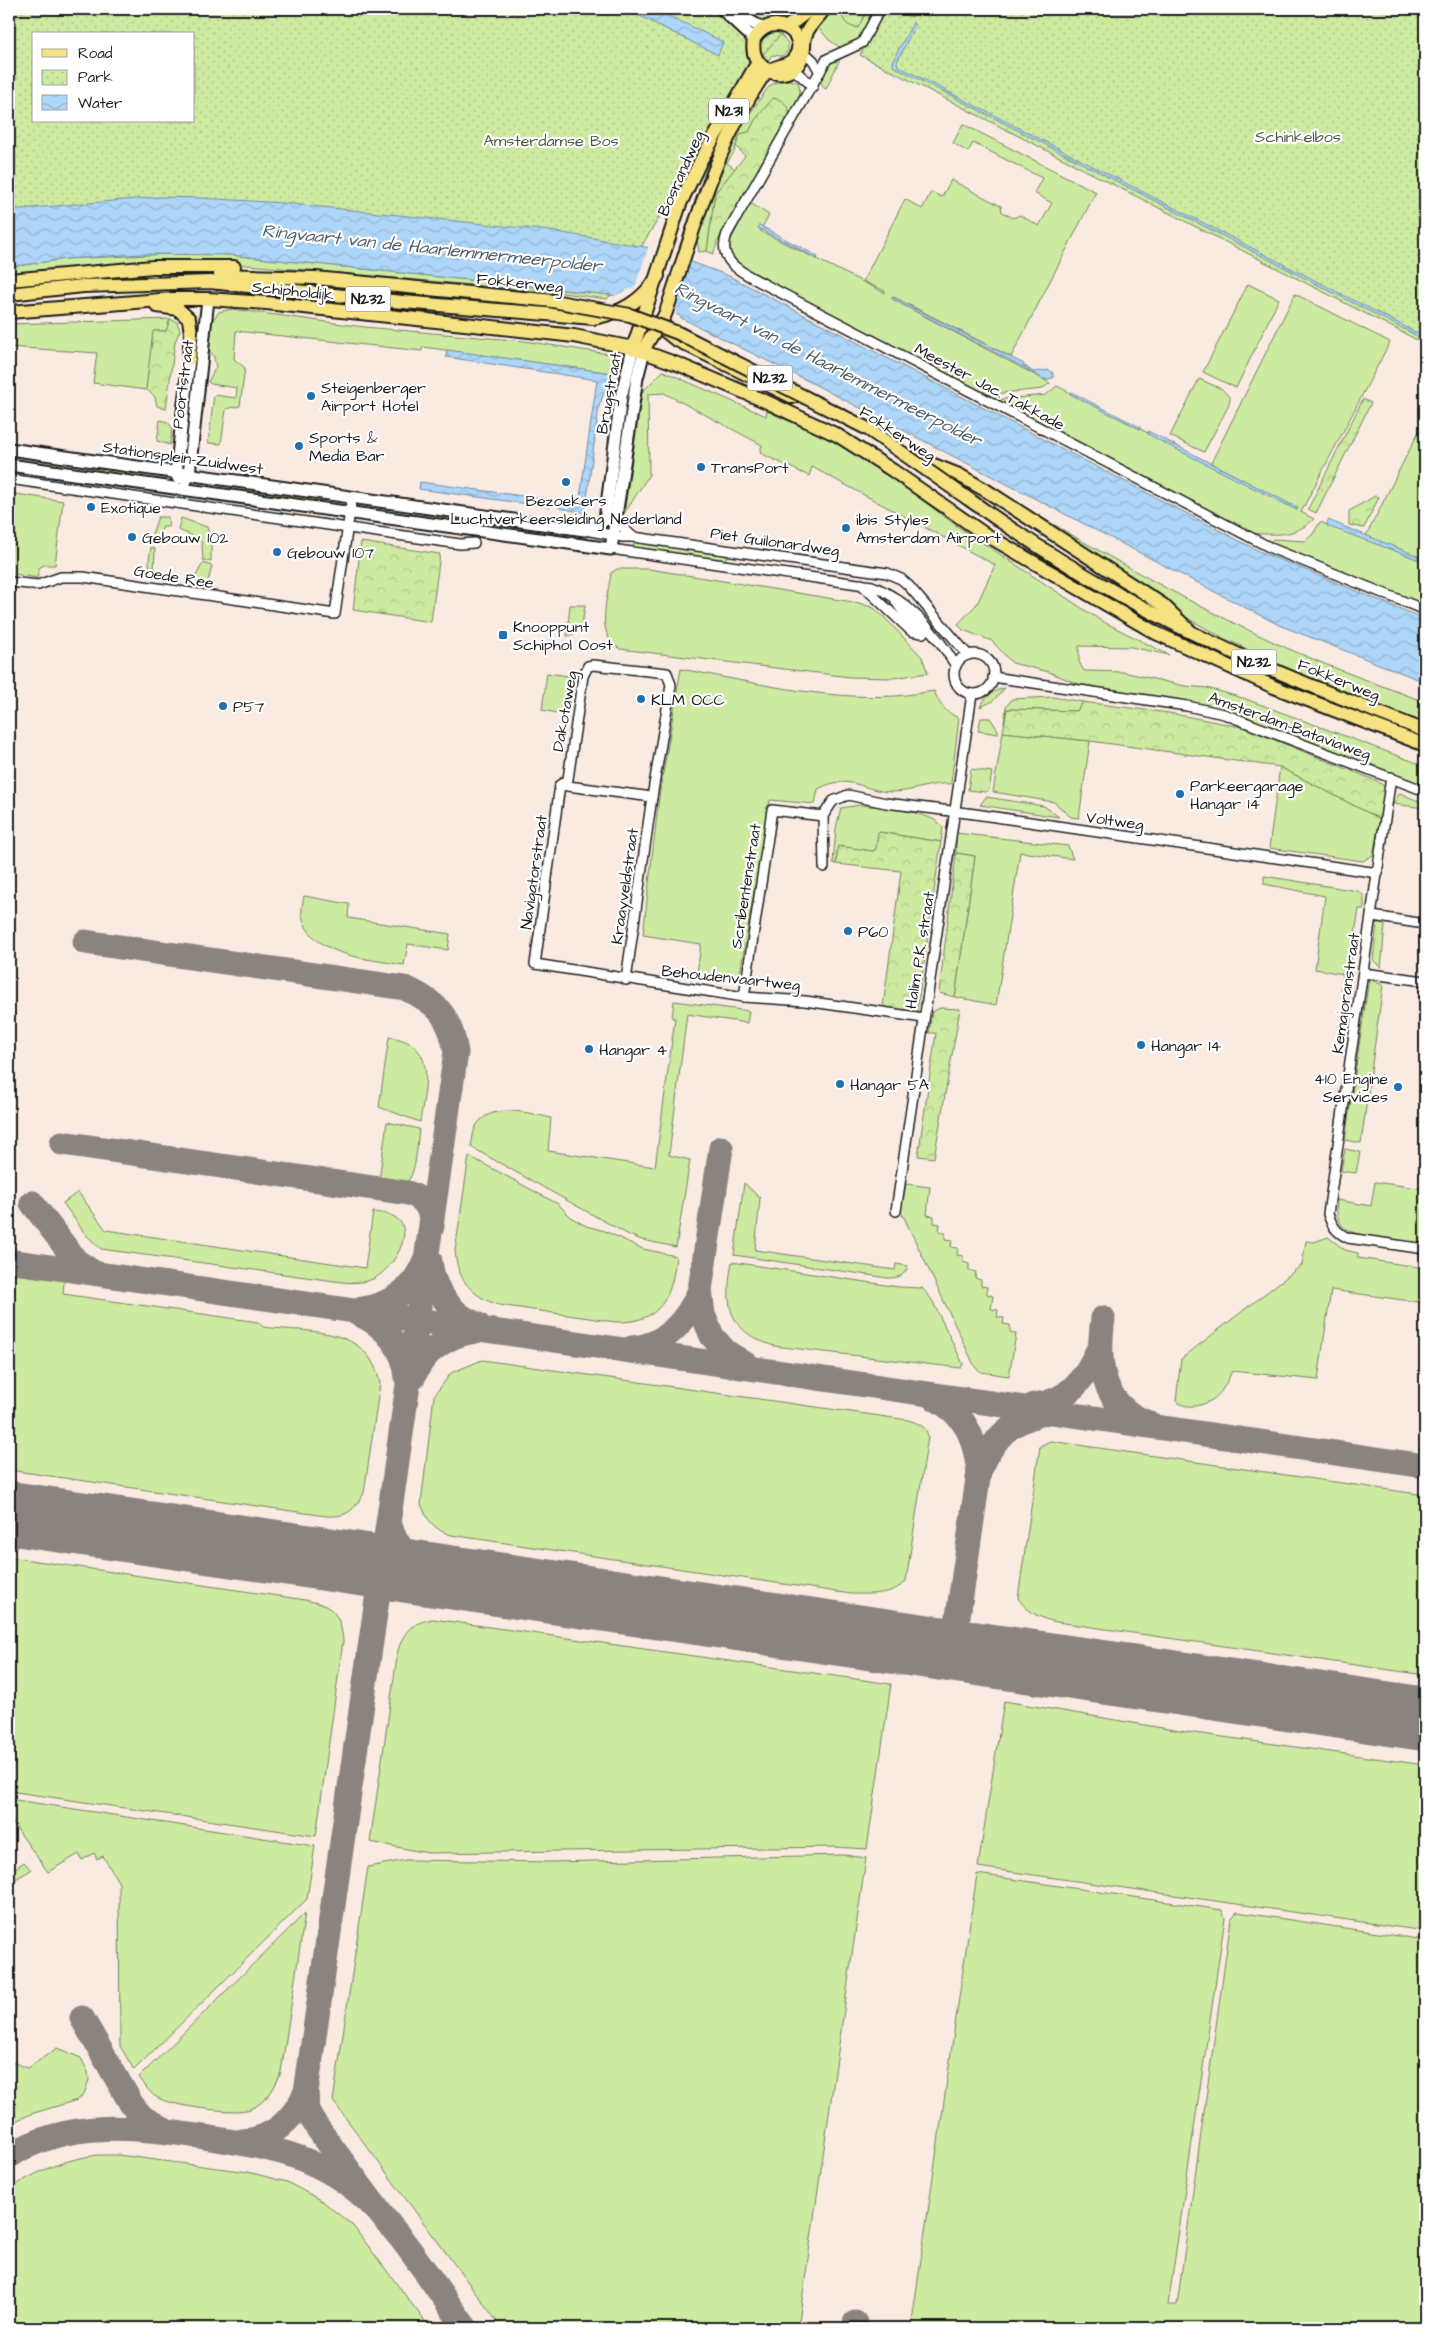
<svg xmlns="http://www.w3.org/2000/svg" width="1434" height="2337" viewBox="0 0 1434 2337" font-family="'Architects Daughter',sans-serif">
<defs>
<pattern id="forest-crowns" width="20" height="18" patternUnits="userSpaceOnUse" patternTransform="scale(1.25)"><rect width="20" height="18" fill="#cdeaa1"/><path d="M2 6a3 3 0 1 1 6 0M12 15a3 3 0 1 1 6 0" fill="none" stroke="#afc88a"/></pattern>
<pattern id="park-dots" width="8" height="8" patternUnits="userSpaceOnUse" patternTransform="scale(1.25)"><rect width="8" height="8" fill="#cdeaa1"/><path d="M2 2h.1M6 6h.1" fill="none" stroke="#afc88a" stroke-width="1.8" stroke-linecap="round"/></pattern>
<pattern id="water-waves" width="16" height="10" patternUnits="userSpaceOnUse" patternTransform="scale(1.25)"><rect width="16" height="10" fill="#add6f8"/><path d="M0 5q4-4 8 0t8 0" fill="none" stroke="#94b7d4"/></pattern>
</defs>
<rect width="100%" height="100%" fill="#f9eae2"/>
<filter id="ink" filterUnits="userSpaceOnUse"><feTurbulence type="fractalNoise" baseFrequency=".02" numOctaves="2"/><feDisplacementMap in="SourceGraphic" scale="10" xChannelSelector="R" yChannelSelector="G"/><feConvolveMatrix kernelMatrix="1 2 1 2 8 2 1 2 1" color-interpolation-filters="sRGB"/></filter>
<g filter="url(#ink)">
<g fill="#cdeaa1" stroke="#74835e">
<path d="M832 9H876L857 41 841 48 829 40 817 26Z"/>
<path d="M780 34 788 43V51L782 56 772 55 768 61 762 52Z"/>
<path d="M840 59 826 89 823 87 820 80 829 63Z"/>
<path d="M785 79 798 82C803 96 797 104 791 116L755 120 749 132 740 134 734 152 727 163 735 169 715 193 707 251 699 252 697 240 714 186 727 153 744 122 767 89 772 84Z"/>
<path d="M963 124 1096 192 1011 357 894 297 892 299 1050 383 1042 389 985 395 742 269 731 255 728 246 748 206 752 204 769 215 760 231 885 293V291L863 281 905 199 922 209 931 192 942 197 951 180 1001 206 1002 212 1013 218 1020 215 1039 226 1052 203 1034 193 1042 178 973 143 968 152 953 143Z"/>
<path d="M191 253 230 255 611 295 607 299 563 293 202 261H164L9 275V267L65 259Z"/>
<path d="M1248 284 1279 299 1236 388 1203 372Z"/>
<path d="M1295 294 1390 342 1301 512 1314 519C1295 537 1276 535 1251 533L994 400 1046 395 1057 386 1297 510V508L1211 463Z"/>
<path d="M232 309 364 327 524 341 615 355 612 373 423 347 422 351 236 331 234 359 245 368 240 406 226 409 221 444 208 443 214 395 236 398 237 388 211 384 208 382 216 367 214 357 209 350 211 322 219 312Z"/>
<path d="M170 319 167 331H154L146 390 93 383 97 353 9 347V324Z"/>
<path d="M663 371 766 416 767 411 833 441 855 454 912 492 954 524 1100 620 1169 655 1131 647 1079 646V662L1084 671 1123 672 1185 686 1207 688 1243 698 1425 766V786L1247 717 1212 707 1078 684 1049 672 1012 663 992 641 963 630 958 624 977 604 995 565 812 467 809 476 760 453 762 445 664 393 648 394 649 475 624 514 642 392Z"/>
<path d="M1199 379 1222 389 1230 398 1229 405 1204 452 1170 436Z"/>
<path d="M1425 419V559L1366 536Z"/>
<path d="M9 454 143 473 142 479 9 461Z"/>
<path d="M213 482 316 498V502L212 489Z"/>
<path d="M9 493 63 501 55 565H44L39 568 37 578 9 573Z"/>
<path d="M1007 497C1092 547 1177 597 1267 639 1318 663 1372 682 1425 702V723L1309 679 1218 635 1189 619 1125 574Z"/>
<path d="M425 513 542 530 532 534 424 518Z"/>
<path d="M158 517H168L169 527H163L156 542 152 543V534Z"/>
<path d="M181 518 207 527 211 543V561L203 560 202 543 191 535 178 530Z"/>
<path d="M1320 522 1425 562V606L1272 544 1271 541 1273 539 1305 541 1313 534Z"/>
<path d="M634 541 726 554V559L723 561 633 548Z"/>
<path d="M151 547 155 549 154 572 177 580V583L150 574 149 561Z"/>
<path d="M203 563 212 566 207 586 188 587 187 583 193 581Z"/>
<path d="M617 569H649L859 603 874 608 886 619 922 657 928 673 893 678 850 677 620 649C594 635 608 597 611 573Z"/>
<path d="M570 605H585L582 626 579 632 567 636Z"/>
<path d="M681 669C751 682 824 700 895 696 908 695 921 693 934 691 939 704 946 713 959 718L951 784C931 782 913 792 893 792 863 792 850 772 818 789L815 804 770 800 739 979 697 974 701 944 643 935 659 797Z"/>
<path d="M547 673 568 676 562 714 542 710Z"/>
<path d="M1005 688 993 701 980 707C985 697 994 690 1005 688Z"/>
<path d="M1053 697 1083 702 1077 711 1007 709 1004 723 1006 707 1012 699Z"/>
<path d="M981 718H990L998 730V734L978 731Z"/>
<path d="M1003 732 1090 741 1079 818 1071 817 1054 802 993 792Z"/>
<path d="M1280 767 1380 819 1373 855 1363 861 1269 848Z"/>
<path d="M971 769 992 772 989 790 986 792 968 790Z"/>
<path d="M1400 793 1425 804V808L1393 804Z"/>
<path d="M986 797 1044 806 1059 817 980 805Z"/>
<path d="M860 805C880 807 932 811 943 827L941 842 879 832 876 849 873 851 838 847 836 864 833 863 836 828 841 808Z"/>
<path d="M956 833 1068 846 1073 859 1020 852 996 1005 955 997 975 856 956 853Z"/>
<path d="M1264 876 1358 891 1364 896V909H1359L1346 990 1341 989 1343 974 1315 969 1325 896 1264 884Z"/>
<path d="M304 896 349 904 348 918 450 934 448 950 408 944 404 965C371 959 310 957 302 915 301 910 303 902 304 896Z"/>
<path d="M1383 921 1385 926 1381 968 1373 960 1377 923Z"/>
<path d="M1369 979 1383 985 1361 1143 1345 1140Z"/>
<path d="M674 1001 749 1011 747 1023 687 1014 669 1155 690 1160 676 1247 642 1240 629 1235 471 1147C472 1141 473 1134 475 1128 488 1101 530 1113 551 1118L548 1151 655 1167 675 1018H672Z"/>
<path d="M389 1037C439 1043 425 1086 420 1122L379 1107Z"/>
<path d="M387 1122 419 1129C417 1142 417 1180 403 1184 396 1185 386 1182 379 1181Z"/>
<path d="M1345 1149 1360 1152 1356 1173 1341 1171Z"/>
<path d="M469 1156 558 1204 572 1218 586 1226 605 1231 643 1249 676 1256C672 1296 662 1323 616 1322L499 1305C472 1297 457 1279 455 1251Z"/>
<path d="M1375 1182 1425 1189V1244C1411 1242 1397 1240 1382 1238 1356 1234 1333 1234 1337 1200L1371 1206Z"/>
<path d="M744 1183 760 1198 755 1250 895 1270 896 1264 908 1266C905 1276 898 1278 888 1278L734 1255Z"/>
<path d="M906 1184 930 1187 927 1215 934 1216V1223L940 1224 939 1231 945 1232V1239L952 1240 951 1247 958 1248 957 1255 963 1256V1262L969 1264V1270L976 1272 975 1278 981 1280V1286L987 1287V1294L993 1296 991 1309 998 1310 997 1317 1004 1318 1003 1324 1010 1325V1332L1016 1334 1009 1376 981 1372 975 1367 901 1211Z"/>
<path d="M78 1192 106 1230 365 1268 373 1212C380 1213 389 1213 396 1218 417 1232 391 1271 373 1279 363 1283 353 1283 342 1282L101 1249 86 1235 63 1203Z"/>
<path d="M1328 1237 1345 1250 1358 1253V1258L1425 1268V1303L1331 1290 1318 1380 1232 1371C1224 1388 1219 1400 1200 1405 1190 1407 1184 1407 1176 1401L1181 1359 1302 1265 1306 1241 1314 1242Z"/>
<path d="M732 1262 899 1287 922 1288 932 1300 963 1364 961 1368 774 1346C728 1331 724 1306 732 1262Z"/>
<path d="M12 1274 64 1280 63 1294 258 1322 263 1327C311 1333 368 1325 380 1383L364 1493C353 1511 348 1517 326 1516L9 1470V1276Z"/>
<path d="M482 1360 908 1420C918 1423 927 1426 928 1437L906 1581C892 1596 870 1594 851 1594L451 1535C433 1529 428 1521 421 1504L434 1396 451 1373Z"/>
<path d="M1050 1441 1425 1495V1675L1057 1622C1041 1619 1027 1612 1018 1598L1040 1446Z"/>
<path d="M9 1557 299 1599C328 1604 340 1608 343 1641L316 1836 9 1791Z"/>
<path d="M433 1619 891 1684 867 1849 835 1847 428 1853 370 1842 398 1650C405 1630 411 1623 433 1619Z"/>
<path d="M1004 1701 1180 1731 1425 1765V1931L978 1867Z"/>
<path d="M9 1799 315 1846 307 1899 134 2070 120 2046 119 1883 103 1856 97 1859 94 1853 82 1860 79 1854 48 1872 9 1818Z"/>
<path d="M844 1855 866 1858 798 2328H502L333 2101 368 1867 406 1860 551 1862Z"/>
<path d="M24 1862 31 1870 9 1883V1864L13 1870Z"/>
<path d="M977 1874 1222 1910 1225 1918 1168 2305H1177L1231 1919 1237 1912 1425 1940V2328H911Z"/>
<path d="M305 1913 281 2072C275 2088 267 2102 250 2109 236 2115 175 2106 160 2099 150 2095 145 2085 139 2077Z"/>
<path d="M57 2048 81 2058 88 2072 89 2080 84 2094 77 2100 31 2114 9 2124V2061L28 2068Z"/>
<path d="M98 2155H118L248 2172 287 2182 322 2201 353 2226 430 2328H9V2189C37 2171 65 2159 98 2155Z"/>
</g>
<g fill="url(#forest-crowns)" stroke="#74835e">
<path d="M841 9H868L858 28C846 27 842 20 841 9Z"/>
<path d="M773 98C785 100 787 105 791 116L767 162 721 234 713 254 707 251 715 193 745 156 736 146 740 134 749 132 755 120Z"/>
<path d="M170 319 177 322 180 330 175 342 166 409 157 406 155 397 146 389 153 331H166Z"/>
<path d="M1363 399 1371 403 1316 513 1308 509Z"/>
<path d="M160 420 168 422 172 428 170 445 157 441Z"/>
<path d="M1375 496 1379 497 1364 528 1349 525V511Z"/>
<path d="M361 542 440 554 431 622 353 610Z"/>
<path d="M1083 702 1169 713 1242 727 1377 781 1385 787 1380 819 1280 767 1090 741 1003 732 1007 709 1077 711Z"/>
<path d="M878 832 941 842 917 1012 883 1007 901 871 836 864 838 846 873 851 876 849Z"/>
<path d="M956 853 975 856 955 997 939 993Z"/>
<path d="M940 1008 960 1009 934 1158 918 1156 936 1033H929L932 1012Z"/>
</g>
<g fill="url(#park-dots)" stroke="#74835e" fill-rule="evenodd">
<path d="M9 9H804L754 64 620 281 205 234 9 244ZM34 34H194V121H34Z"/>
<path d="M883 9H895L912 17 916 9H1425V344L860 55Z"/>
</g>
<g fill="url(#water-waves)" stroke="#738ca0">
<path d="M626 9H655L723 42 718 55Z"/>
<path d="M913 23 915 25 897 62 898 66 1425 337V340L893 66 894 58Z"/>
<path d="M159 197 200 198 283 203 551 231 657 249 729 276 1259 551 1425 619V682L1279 625 806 380 681 318 679 315 611 295 230 255 141 254 65 259 9 267V210Z"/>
<path d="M759 225 817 256 818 259 758 228Z"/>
<path d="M892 297 1024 364 1023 367 892 299Z"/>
<path d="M447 350 612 373 599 406 585 513 559 508 560 501 579 504 597 380 446 357Z"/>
<path d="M1025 366 1033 372 1049 370 1053 373V378L1045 380 1024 368Z"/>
<path d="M1071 392 1140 427V429L1070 394Z"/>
<path d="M1148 431 1298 508 1297 510 1166 444 1148 434Z"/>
<path d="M420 482 552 500 550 507 419 489Z"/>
<path d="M1328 520 1425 559V562L1327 526Z"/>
</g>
<path fill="#f9eae2" d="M649 245 692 259 677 302 676 317 612 297 635 287Z"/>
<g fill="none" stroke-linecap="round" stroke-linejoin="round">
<g stroke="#8a837f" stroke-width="25">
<path d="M85 942 405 988C438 1003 450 1016 456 1052L306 2092 307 2108 316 2126 387 2222"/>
<path d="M62 1143 408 1193C426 1199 431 1209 432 1227"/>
<path d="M721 1148 700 1290 703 1315 712 1336 726 1352 747 1365"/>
<path d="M32 1203 76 1261 94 1273"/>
<path d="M9 1261 1425 1466"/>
<path d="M430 1261C433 1290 450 1314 478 1325"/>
<path d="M362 1309C390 1305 414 1289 424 1262"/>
<path d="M361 1315C386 1327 405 1349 407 1378"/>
<path d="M1103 1318C1097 1361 1100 1404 1146 1422"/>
<path d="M632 1348C666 1346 688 1319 700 1290"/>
<path d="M413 1378C423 1351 448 1335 476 1331"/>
<path d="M931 1396C966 1415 974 1434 979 1472"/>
<path d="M1034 1405C1069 1402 1085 1378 1099 1348"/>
<path d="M389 1523C397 1547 409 1560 430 1574"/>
<path d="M924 1646C939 1643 950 1638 957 1623"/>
<path d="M983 1655C968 1646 959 1640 957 1623L979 1472C995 1435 1009 1422 1048 1412"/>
<path d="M82 2018 132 2105 142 2117 163 2129"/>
<path d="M242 2141C274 2139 293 2119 306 2092"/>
<path d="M9 2156C70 2118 136 2127 204 2137 262 2146 312 2153 358 2192 398 2226 434 2286 466 2328"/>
<path d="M854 2328 855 2323"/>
</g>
<path stroke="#8a837f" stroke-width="64" d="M9 1513 1425 1719"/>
<g stroke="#1c1c1c" stroke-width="12">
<g id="street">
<path d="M880 9 862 43 827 59 727 234C716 262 743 273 764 284L1273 549 1425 610"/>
<path d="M804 52 813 60 820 72"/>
<path d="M793 69 813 86"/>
<path d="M9 479 460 544 474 543"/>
<path d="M616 521 633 537"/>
<path d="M585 530 623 537H633L887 573 901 579 908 585 968 655"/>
<path d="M611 549 872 586C907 599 937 634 956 666"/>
<path d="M9 582 38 585 61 577H83L335 614 352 497"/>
<path d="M861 584 911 631 922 633"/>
<path d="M896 602 906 616 923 633"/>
<circle cx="974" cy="674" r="20"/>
<path d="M993 677 1187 706 1224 714 1425 791"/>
<path d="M1391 777 1328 1214C1332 1226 1336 1232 1348 1238L1425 1249"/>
<path d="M560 785 535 964 744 997 805 1001 924 1018"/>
<path d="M560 785 568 779 583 676 588 666 593 665 667 673 671 685 652 797 626 980"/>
<path d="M560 785 652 797"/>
<path d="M824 867 823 816 833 801 848 795 886 803 975 814 1378 873"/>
<path d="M1372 916 1425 924"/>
<path d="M1363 973 1425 981"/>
<path d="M744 997 772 810 823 816"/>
<path d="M896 1211 972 694"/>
</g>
</g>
<g stroke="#1c1c1c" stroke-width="15">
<g id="secondary">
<path d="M722 9 754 39"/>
<path d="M729 9 762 28"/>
<path d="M9 449 585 530 605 520 621 397 633 348"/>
<path d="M9 465 611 549 637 378 644 351"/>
<path d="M178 478 176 473 189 359"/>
<path d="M186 481 189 474 208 299"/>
</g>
</g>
<g stroke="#1c1c1c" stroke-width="16">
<g id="primary">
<path d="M787 27 811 9"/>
<path d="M220 275 315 278 553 301"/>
<path d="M9 280 153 267H234"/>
<path d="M9 294 83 286 210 282 403 302 593 318C622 313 642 301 658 276"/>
<path d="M157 306 178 309 189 319 191 333 189 359"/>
<path d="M9 312 173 299H208L266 303 502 328 574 336 633 348 680 365 767 402 837 435 892 470 983 533 1156 633 1274 687 1425 745"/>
<path d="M662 320 665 331 675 339 793 397"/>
<path d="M633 348 680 204 701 160 758 62"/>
<path d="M644 351C648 336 661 326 666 312 694 230 715 145 765 73 774 65 789 67 795 57 810 33 772 9 754 39 752 50 754 60 763 67 779 80 798 72 803 54 805 47 803 41 806 34 809 25 819 17 824 9"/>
<path d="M911 456 959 475 987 491 1163 605 1191 632"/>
<path d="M967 498C1052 559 1144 612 1239 655 1300 683 1363 706 1425 731"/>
</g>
</g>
<use href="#street" stroke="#fff" stroke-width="9"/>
<use href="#secondary" stroke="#fff" stroke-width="11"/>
<use href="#primary" stroke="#f6e281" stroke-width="12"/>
<g stroke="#1c1c1c" stroke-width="16" stroke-linecap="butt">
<path id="primary-bridge" d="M553 301 630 315 678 333 868 429 967 498"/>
</g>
<use href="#primary-bridge" stroke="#f6e281" stroke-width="12"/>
</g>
</g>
<g fill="#1f6fb2" stroke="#fff" stroke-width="2">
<circle cx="311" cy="396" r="5"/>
<circle cx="299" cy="446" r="5"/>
<circle cx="701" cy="467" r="5"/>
<circle cx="566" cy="482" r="5"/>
<circle cx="91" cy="507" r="5"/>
<circle cx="846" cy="528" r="5"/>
<circle cx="132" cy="537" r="5"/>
<circle cx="277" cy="552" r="5"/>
<rect x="498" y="630" width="10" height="10" rx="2.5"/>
<circle cx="641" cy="699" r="5"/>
<circle cx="223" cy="706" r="5"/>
<circle cx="1180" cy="794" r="5"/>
<circle cx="848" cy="931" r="5"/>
<circle cx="1141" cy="1045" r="5"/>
<circle cx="589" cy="1049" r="5"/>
<circle cx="840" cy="1084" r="5"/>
<circle cx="1398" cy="1087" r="5"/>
</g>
<g text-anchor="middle" stroke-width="4.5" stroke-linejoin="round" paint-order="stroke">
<g fill="#fff" stroke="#606060" stroke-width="1">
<rect x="709" y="98.5" width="40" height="25" rx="4"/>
<rect x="345.5" y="286.5" width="45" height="25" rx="4"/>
<rect x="747.5" y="365.5" width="45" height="25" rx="4"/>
<rect x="1231.5" y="649.5" width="45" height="25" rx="4"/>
</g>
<g font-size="15" font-weight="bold" fill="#1c1c1c">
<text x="729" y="116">N231</text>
<text x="368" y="304">N232</text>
<text x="770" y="383">N232</text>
<text x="1254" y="667">N232</text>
</g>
<g font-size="16" fill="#515a44" stroke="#fff">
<text x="1298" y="142">Schinkelbos</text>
<text x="551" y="146">Amsterdamse Bos</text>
</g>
<g font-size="16" fill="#1c1c1c" stroke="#fff">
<text transform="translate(680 173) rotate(-66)" y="6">Bosrandweg</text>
<text transform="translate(520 282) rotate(6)" y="6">Fokkerweg</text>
<text transform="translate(293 290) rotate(6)" y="6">Schipholdijk</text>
<text transform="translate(182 384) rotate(-83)" y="6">Poortstraat</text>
<text transform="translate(990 386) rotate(28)" y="6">Meester Jac. Takkade</text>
<text transform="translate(608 393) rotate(-80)" y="6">Brugstraat</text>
<text transform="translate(898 433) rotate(33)" y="6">Fokkerweg</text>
<text transform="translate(183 457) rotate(8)" y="6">Stationsplein-Zuidwest</text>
<text transform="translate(775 541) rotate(8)" y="6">Piet Guilonardweg</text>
<text transform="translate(174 576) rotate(9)" y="6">Goede Ree</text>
<text transform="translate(1339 679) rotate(22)" y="6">Fokkerweg</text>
<text transform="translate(564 711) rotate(-80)" y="6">Dakotaweg</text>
<text transform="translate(1290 725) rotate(20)" y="6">Amsterdam-Bataviaweg</text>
<text transform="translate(1115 820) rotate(8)" y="6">Voltweg</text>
<text transform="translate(533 872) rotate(-82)" y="6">Navigatorstraat</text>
<text transform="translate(624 886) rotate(-82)" y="6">Kraayveldstraat</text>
<text transform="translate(745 886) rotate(-81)" y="6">Scribentenstraat</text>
<text transform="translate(919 950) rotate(-81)" y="6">Halim P.K. straat</text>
<text transform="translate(731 977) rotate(6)" y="6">Behoudenvaartweg</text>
<text transform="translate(1345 993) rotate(-82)" y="6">Kemajoranstraat</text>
</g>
<g font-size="16" fill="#1c1c1c" stroke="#fff" text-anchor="start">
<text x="321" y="393">Steigenberger<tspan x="321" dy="18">Airport Hotel</tspan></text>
<text x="309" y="443">Sports &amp;<tspan x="309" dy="18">Media Bar</tspan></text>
<text x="711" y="473">TransPort</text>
<text x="566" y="506" text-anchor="middle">Bezoekers<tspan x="566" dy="18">Luchtverkeersleiding Nederland</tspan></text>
<text x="101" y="513">Exotique</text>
<text x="856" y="525">ibis Styles<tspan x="856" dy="18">Amsterdam Airport</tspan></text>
<text x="142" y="543">Gebouw 102</text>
<text x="287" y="558">Gebouw 107</text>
<text x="513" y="632">Knooppunt<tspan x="513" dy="18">Schiphol Oost</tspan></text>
<text x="651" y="705">KLM OCC</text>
<text x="233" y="712">P57</text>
<text x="1190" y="791">Parkeergarage<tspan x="1190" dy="18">Hangar 14</tspan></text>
<text x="858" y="937">P60</text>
<text x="1151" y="1051">Hangar 14</text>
<text x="599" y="1055">Hangar 4</text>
<text x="1388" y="1084" text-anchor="end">410 Engine<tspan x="1388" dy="18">Services</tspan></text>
<text x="850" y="1090">Hangar 5A</text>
</g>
<g font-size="18" font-style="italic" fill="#4f5d69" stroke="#fff">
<text transform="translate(432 248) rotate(6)" y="6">Ringvaart van de Haarlemmermeerpolder</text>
<text transform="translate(828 364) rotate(27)" y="6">Ringvaart van de Haarlemmermeerpolder</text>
</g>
</g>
<rect width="1434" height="2337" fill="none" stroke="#fff" stroke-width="30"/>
<rect x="15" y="15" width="1404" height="2307" fill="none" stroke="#1c1c1c" stroke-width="2" filter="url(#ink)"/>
<rect x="32" y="32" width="162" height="90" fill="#ffffff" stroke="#a4a4a4"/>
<rect x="42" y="49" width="25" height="8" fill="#f6e281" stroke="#a4a4a4"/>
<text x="78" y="58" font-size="15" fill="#1c1c1c">Road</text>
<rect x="42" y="70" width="25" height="15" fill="url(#park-dots)" stroke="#a4a4a4"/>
<text x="78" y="82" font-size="15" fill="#1c1c1c">Park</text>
<rect x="42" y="95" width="25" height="15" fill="url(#water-waves)" stroke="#a4a4a4"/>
<text x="78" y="108" font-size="15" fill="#1c1c1c">Water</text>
</svg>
